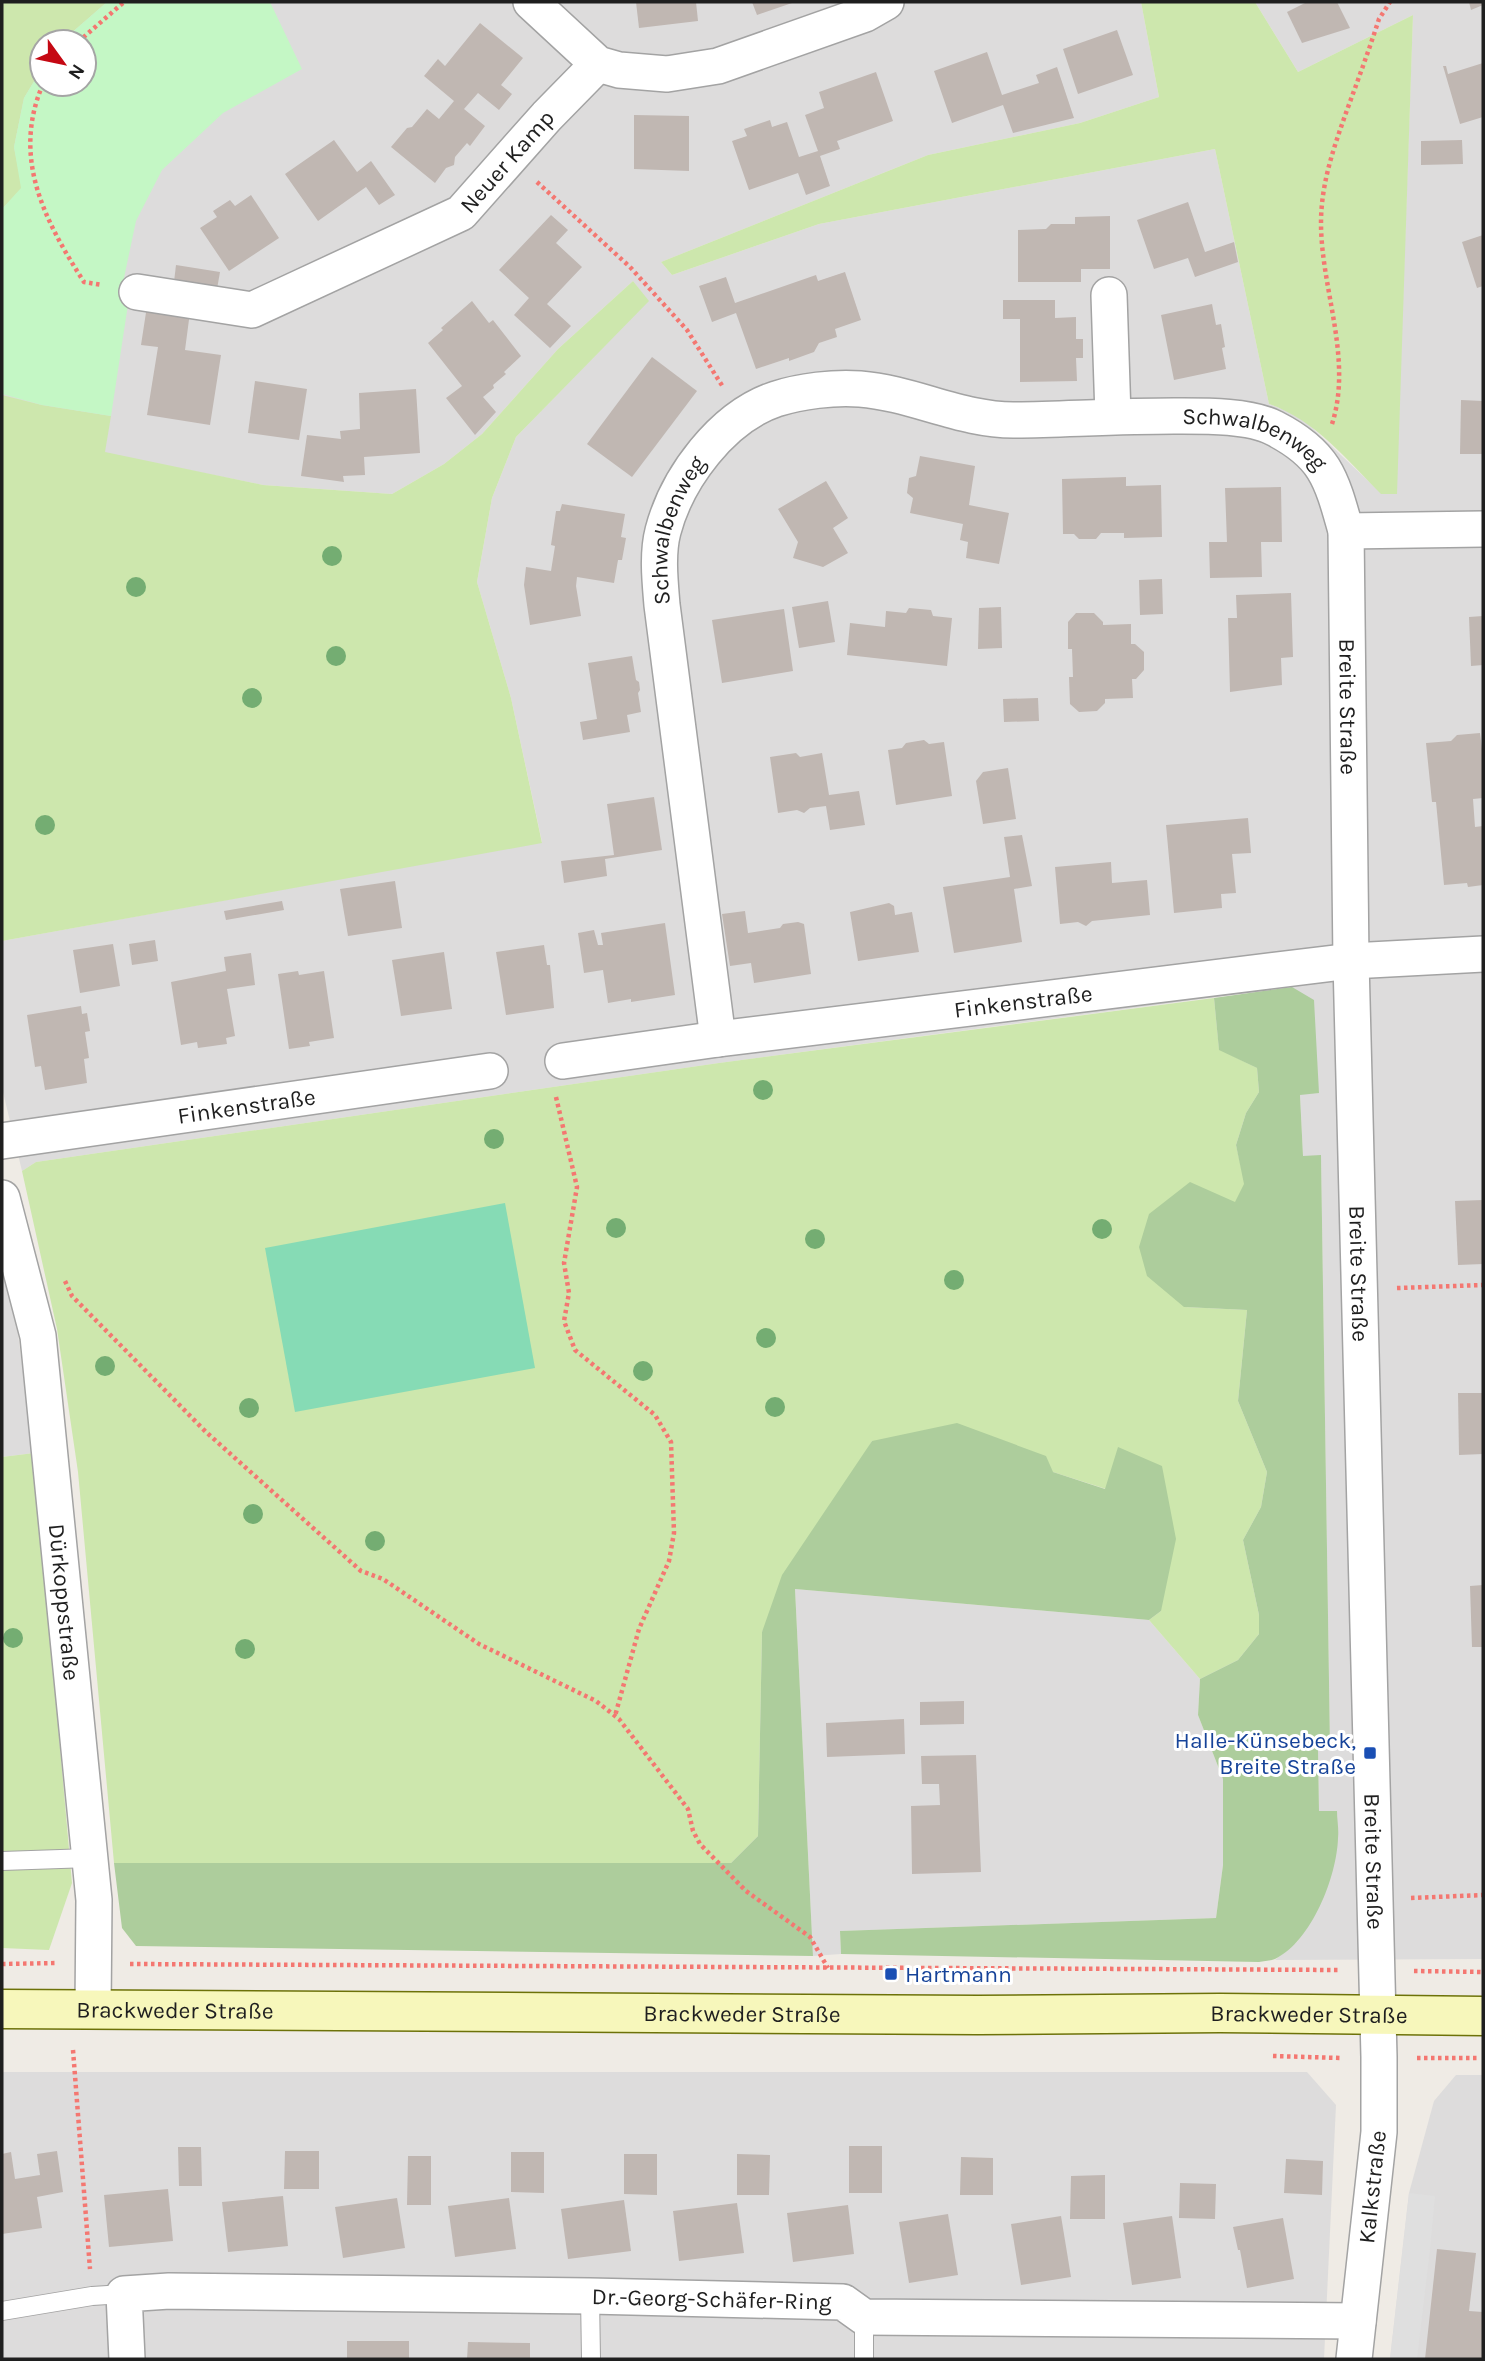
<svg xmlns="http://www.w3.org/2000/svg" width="1485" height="2361" viewBox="0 0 1485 2361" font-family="Karla,sans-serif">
<rect width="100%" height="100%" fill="#efebe5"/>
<g fill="#dddcdc" fill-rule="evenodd">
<path d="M2 2H1141L1159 97 1080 123 928 155 661 262 672 275 819 224 1215 149 1269 404 1288 411 1305 421 1381 493 1396 494 1413 15 1298 72 1255 2H1483V1959L1275 1960 1298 1941 1337 1811H1319L1318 1748 1330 1747 1321 1156H1303L1300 1094 1319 1092 1292 987 719 1063 36 1162 22 1171 2 1088V941L542 842 511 698 477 582 492 498 516 437 648 301 633 281 558 349 482 434 444 464 392 494 263 485 2 433ZM42 42H84V84H42Z"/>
<path d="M2 1255 17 1327 34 1453 2 1457Z"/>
<path d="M795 1589 1149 1620 1200 1679 1198 1715 1223 1779V1865L1216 1918 840 1931 841 1954 813 1956Z"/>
<path d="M2 2072H1307L1336 2105 1324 2359H2Z"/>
<path d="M1456 2075H1483V2359H1390L1409 2193 1434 2101Z"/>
</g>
<g fill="#cde7ad">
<path d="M2 2H107L61 42H42V68L24 98 14 147 22 188 2 209Z"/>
<path d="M1141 2H1255L1298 72 1413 15 1397 494H1381C1347 460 1315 420 1269 404L1215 149 819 224 672 275 661 262 928 155 1080 123 1159 97Z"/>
<path d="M633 281 649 301 516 437 492 498 477 582 511 698 542 843 2 941V395L42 405 111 416 105 452 263 485 392 494 444 464 482 434 558 349Z"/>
<path d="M1214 998 1219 1049 1257 1068 1259 1092 1246 1113 1236 1145 1245 1184 1184 1307 1247 1310 1238 1401 1267 1472 1261 1507 1243 1540 1259 1615V1634L1238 1660 1200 1679 1149 1620 1161 1611 1106 1489 1053 1472 872 1441 762 1632 758 1836 731 1863H114L78 1472 57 1329 22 1171 36 1162 719 1063Z"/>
<path d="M34 1453 72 1883 49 1950 2 1948V1457Z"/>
</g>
<g fill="#adcd9c">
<path d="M1292 987 1314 1000 1319 1093 1300 1095 1303 1156 1321 1155 1330 1747 1318 1748 1319 1811H1337C1337 1820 1339 1829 1338 1838 1337 1876 1312 1941 1275 1959 1271 1961 1264 1961 1259 1962L841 1954 840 1931 1216 1918 1223 1865V1779L1198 1715 1200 1679 1238 1660 1259 1634V1615L1243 1540 1261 1507 1267 1472 1238 1401 1247 1310 1184 1307 1147 1276 1139 1247 1149 1214 1190 1182 1235 1202 1244 1184 1236 1145 1246 1113 1259 1092 1257 1068 1219 1050 1214 998Z"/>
<path d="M957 1423 1046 1456 1053 1472 1105 1489 1118 1447 1162 1466 1176 1539 1161 1611 1149 1620 795 1589 813 1956 136 1946 122 1928 114 1863H731L758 1836 762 1632 782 1575 872 1441Z"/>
</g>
<path fill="#c4f7c5" d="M107 2H270L302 69 223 113 162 170 136 221 124 278 129 298 111 416 42 405 2 394V209L21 188 14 147 24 98 42 68V84H84V42H61Z"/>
<path fill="#86dbb5" d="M505 1203 535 1368 295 1412 265 1248Z"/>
<path fill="#dfdfdf" d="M1409 2193 1435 2196 1430 2249 1417 2359H1390Z"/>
<g fill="#c0b7b2">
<path d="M636 2H696L698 21 639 28Z"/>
<path d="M752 2H795L757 15Z"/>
<path d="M1307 2H1337L1350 28 1302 43 1287 12Z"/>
<path d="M1469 2H1483V5L1471 10Z"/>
<path d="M480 23 523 58 501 85 512 94 499 110 478 93 464 109 485 126 470 146 467 143 455 157 454 165 446 168 435 183 391 147 407 128 412 127 427 109 439 119 454 101 424 76 438 59 445 66Z"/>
<path d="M1117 30 1133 75 1078 94 1063 49Z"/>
<path d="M987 52 1002 95 1039 83 1036 75 1057 67 1074 118 1013 133 1003 105 952 123 934 71Z"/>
<path d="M1483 63V117L1460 124 1443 66H1446L1448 74Z"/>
<path d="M876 72 893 121 837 141 840 149 820 156 830 186 806 195 798 173 749 190 732 141 747 136 744 129 770 120 772 127 787 122 799 157 818 151 805 115 824 108 819 92Z"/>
<path d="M634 115 689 116V171L634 169Z"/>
<path d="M334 140 357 172 371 161 395 195 379 205 366 187 318 221 285 174Z"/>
<path d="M1462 140 1463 164 1421 165V141Z"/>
<path d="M251 195 279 238 229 271 200 228 217 217 213 211 230 200 235 206Z"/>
<path d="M1188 202 1205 252 1234 242 1238 262 1195 277 1188 258 1154 269 1137 220Z"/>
<path d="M551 215 568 230 556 243 582 267 547 304 571 326 550 348 514 315 529 298 499 270Z"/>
<path d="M1110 216V269H1081V282H1018V230L1046 229 1051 224H1075V217Z"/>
<path d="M1483 235V286L1477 288 1462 242Z"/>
<path d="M176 265 220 272 217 289 174 282Z"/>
<path d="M845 272 861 320 835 329 837 337 819 343 814 352 789 361V358L756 369 736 313 712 322 699 286 726 277 735 303 816 275 818 281Z"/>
<path d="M1003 300H1055V318L1076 317V339H1083V358H1076L1077 381 1020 382V319H1003Z"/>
<path d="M472 301 489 323 493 320 521 356 504 372 506 374 493 385 494 388 483 397 496 412 475 435 446 398 462 386 428 343 443 330 441 328Z"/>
<path d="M1212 304 1216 325 1221 324 1225 347 1222 348 1226 369 1174 380 1161 315Z"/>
<path d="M147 306 190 312 185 350 221 355 210 425 147 415 158 347 141 345Z"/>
<path d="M652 357 697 391 632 477 587 444Z"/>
<path d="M255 381 307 389 299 440 248 433Z"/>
<path d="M416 389 420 453 364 457 365 475 343 476 344 482 301 476 307 435 341 439 340 431 360 429 359 393Z"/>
<path d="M1461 400 1483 401V454H1460Z"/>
<path d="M920 456 975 466 969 505 1009 513 999 564 966 558 968 542 960 540 963 524 910 513 913 498 907 493 909 478 916 476Z"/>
<path d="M1126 477V486L1161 485 1162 537 1124 538V533H1101L1096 539H1079L1074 534H1063L1062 479Z"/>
<path d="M826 481 848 518 833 528 848 553 823 567 793 558 798 542 778 509Z"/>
<path d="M1281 487 1282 542H1261L1262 577 1210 578 1209 542H1227L1225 488Z"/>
<path d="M562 504 625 514 621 537 626 538 622 560H618L614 583 577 577 576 586 581 616 530 625 524 585 526 567 551 571 555 546 551 545 556 511H560Z"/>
<path d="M1162 579 1163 614 1140 615 1139 580Z"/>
<path d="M1291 593 1293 657 1281 658 1282 685 1230 692 1228 618H1237L1236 595Z"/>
<path d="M828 601 835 642 799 648 792 607Z"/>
<path d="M1001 607 1002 648 978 649 979 608Z"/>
<path d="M909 608 931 610 933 616 952 618 947 666 847 655 850 623 885 627 886 611 906 613Z"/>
<path d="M784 609 793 671 722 683 712 620Z"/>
<path d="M1076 613H1094L1103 622V625L1131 624V644H1135L1144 652V670L1136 679H1132L1133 698 1105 699V703L1097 711 1079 712 1070 704 1069 677H1073L1072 649H1068V622Z"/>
<path d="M1483 616V665L1471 666 1469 617Z"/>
<path d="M632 656 636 680 639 682 640 690 638 693 641 712 627 715 630 732 583 740 580 722 597 719 588 663Z"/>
<path d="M1038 698 1039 721 1004 722 1003 699Z"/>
<path d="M1480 733 1483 757V798L1473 799 1475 827 1483 826V885L1468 887 1467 883 1444 885 1436 802H1432L1426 743 1451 741 1457 735Z"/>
<path d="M924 740 929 744 944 742 952 796 896 805 888 750 902 748 906 743Z"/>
<path d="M796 753 800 757 822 753 829 795 859 791 865 825 830 830 826 806 810 808 804 813 797 810 778 813 770 757Z"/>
<path d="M1008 768 1016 819 983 824 976 781 983 772Z"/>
<path d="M654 797 662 850 605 859 607 876 564 883 561 861 614 855 607 804Z"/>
<path d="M1248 818 1251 853 1232 854 1236 893 1221 894 1222 908 1174 913 1166 825Z"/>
<path d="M1022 835 1032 886 1014 889 1022 942 954 953 943 887 1010 877 1004 837Z"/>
<path d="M1111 862 1112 883 1147 880 1150 915 1092 921 1086 926 1078 922 1060 924 1055 867Z"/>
<path d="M395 881 402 928 348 936 340 889Z"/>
<path d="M282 901 284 910 226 920 224 911Z"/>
<path d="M889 903 894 906 895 915 912 912 919 952 858 961 850 912Z"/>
<path d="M745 911 748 933 780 928 783 924 798 922 804 924 811 974 754 983 751 963 730 966 722 914Z"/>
<path d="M665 923 675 995 631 1002V999L608 1003 603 970 584 973 578 933 594 930 598 945H603L601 933Z"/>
<path d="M155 940 158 961 132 965 129 944Z"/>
<path d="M113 944 120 986 80 993 73 950Z"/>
<path d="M544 945 547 965H550L554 1008 506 1015 496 952Z"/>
<path d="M444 952 452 1009 401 1016 392 960Z"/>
<path d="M251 953 255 985 227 989 235 1036 226 1038 227 1044 198 1048 197 1042 181 1045 171 982 226 971 224 957Z"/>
<path d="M298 971 299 975 324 971 334 1038 309 1042 310 1046 289 1049 278 974Z"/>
<path d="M81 1006 82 1014 87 1013 90 1031 85 1032 89 1058 84 1059 87 1083 45 1090 41 1066 35 1067 27 1015Z"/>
<path d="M1483 1200V1264L1458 1265 1455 1201Z"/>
<path d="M1458 1393H1483V1454L1459 1455Z"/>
<path d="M1483 1585V1647H1472L1470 1586Z"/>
<path d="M964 1701V1724L920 1725V1702Z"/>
<path d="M904 1719 905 1754 827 1757 826 1723Z"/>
<path d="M976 1755 981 1872 912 1874 911 1806 940 1805 939 1784H922L921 1756Z"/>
<rect x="849" y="2146" width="33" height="47"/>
<path d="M178 2147H201L202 2186H179Z"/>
<path d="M57 2151 63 2192 37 2197 42 2228 2 2234V2154L11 2152 15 2179 40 2175 37 2154Z"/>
<path d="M285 2151H319V2189H284Z"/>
<path d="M511 2152H544V2193L511 2192Z"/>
<path d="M624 2154H657V2195L624 2194Z"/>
<path d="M737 2154 770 2155 769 2195H737Z"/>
<path d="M408 2156H431V2205H407Z"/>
<path d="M961 2157 993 2158V2195H960Z"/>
<path d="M1286 2159 1323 2161 1322 2195 1284 2193Z"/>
<path d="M1105 2175V2219H1070L1071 2176Z"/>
<path d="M1180 2183 1216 2184 1215 2219 1179 2218Z"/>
<path d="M168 2189 173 2241 109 2247 104 2195Z"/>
<path d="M283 2196 288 2246 228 2252 222 2202Z"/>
<path d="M397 2198 405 2248 343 2258 335 2207Z"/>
<path d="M509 2198 516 2249 455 2257 448 2206Z"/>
<path d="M624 2200 631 2251 568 2259 561 2209Z"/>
<path d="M737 2203 744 2253 679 2261 673 2211Z"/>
<path d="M848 2205 854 2254 793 2262 787 2213Z"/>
<path d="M948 2214 958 2275 909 2283 899 2222Z"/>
<path d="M1061 2216 1071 2277 1021 2285 1011 2224Z"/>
<path d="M1172 2216 1181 2278 1132 2285 1123 2223Z"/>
<path d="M1283 2218 1294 2279 1247 2288 1240 2250H1238L1233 2227Z"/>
<path d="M1437 2249 1476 2253 1469 2311 1483 2312V2359H1425Z"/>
<rect x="347" y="2341" width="62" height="18"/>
<path d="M468 2342 530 2343V2359H467Z"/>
</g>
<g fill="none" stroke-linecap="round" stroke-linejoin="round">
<g stroke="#a3a3a3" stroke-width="20">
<g id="lane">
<path d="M2 1861 90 1858"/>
<path d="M590 2296 591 2359"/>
<path d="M2 2311 92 2296 124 2294"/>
<path d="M864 2359V2317"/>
</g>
</g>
<g stroke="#a3a3a3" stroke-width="38">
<g id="street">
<path d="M531 2 598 64 619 70 667 74 718 66 865 14 886 2"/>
<path id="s1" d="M137 292 252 310 461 213 547 116 598 64"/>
<path d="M1109 295 1113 416"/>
<path d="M1346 531 1483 529"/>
<path id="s2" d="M718 1039 662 605C660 581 657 554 663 531 677 478 722 417 776 399 801 391 834 387 860 389 913 393 962 421 1016 420 1069 419 1121 416 1174 416 1202 416 1249 415 1274 428 1325 454 1331 477 1346 531L1351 961 1379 2057V2132L1354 2359"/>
<path id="s3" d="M563 1061 718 1039 1351 961 1483 954"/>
<path id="s4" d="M2 1141 490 1071"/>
<path id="s5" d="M2 1198 38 1336 94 1900 93 2009"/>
<path id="s6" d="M127 2359 124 2294 169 2291 590 2296 843 2302 864 2317 1358 2321"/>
</g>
</g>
<g stroke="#6d7209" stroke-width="41">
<g id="secondary">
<path id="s7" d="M2 2009 978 2015 1220 2013 1483 2016"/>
</g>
</g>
<g stroke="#f47771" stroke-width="4.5" stroke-dasharray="3.5 3.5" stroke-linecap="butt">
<path d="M78 42 124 2"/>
<path d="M43 84C11 158 45 221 84 282L102 285"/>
<path d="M537 182 630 267 687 330 723 387"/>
<path d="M1332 424C1353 359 1321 289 1321 223 1321 183 1334 147 1347 110 1358 80 1369 50 1379 19L1390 2"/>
<path d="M556 1097 577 1187 564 1263 569 1293 564 1321 575 1350 655 1415 671 1442 674 1533 669 1561 639 1629 615 1716"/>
<path d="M65 1281 72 1296 206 1432 361 1571 383 1579 479 1644 596 1701 619 1719 688 1809 693 1831 700 1844 746 1891 810 1937 828 1968"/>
<path d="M1397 1288 1483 1285"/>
<path d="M1411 1898 1483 1895"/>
<path d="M2 1964 58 1963"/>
<path d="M130 1964 1339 1970"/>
<path d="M1414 1971 1483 1972"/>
<path d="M73 2050 90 2269"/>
<path d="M1273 2056 1341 2058"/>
<path d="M1417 2058H1478"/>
</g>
<use href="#lane" stroke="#fff" stroke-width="18"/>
<use href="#street" stroke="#fff" stroke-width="35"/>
<use href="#secondary" stroke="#f7f7bb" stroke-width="38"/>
</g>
<g fill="#74ad72">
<circle cx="332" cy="556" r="10"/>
<circle cx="136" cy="587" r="10"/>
<circle cx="336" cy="656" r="10"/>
<circle cx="252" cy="698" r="10"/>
<circle cx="45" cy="825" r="10"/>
<circle cx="763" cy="1090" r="10"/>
<circle cx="494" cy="1139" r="10"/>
<circle cx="616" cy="1228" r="10"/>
<circle cx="1102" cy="1229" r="10"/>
<circle cx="815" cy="1239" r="10"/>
<circle cx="954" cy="1280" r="10"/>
<circle cx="766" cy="1338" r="10"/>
<circle cx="105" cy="1366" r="10"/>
<circle cx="643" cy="1371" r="10"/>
<circle cx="775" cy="1407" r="10"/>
<circle cx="249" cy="1408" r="10"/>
<circle cx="253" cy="1514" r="10"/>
<circle cx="375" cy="1541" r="10"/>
<circle cx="13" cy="1638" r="10"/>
<circle cx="245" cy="1649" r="10"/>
</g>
<g fill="#1a4fb4" stroke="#fff" stroke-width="2.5">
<rect x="1363" y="1746" width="14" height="14" rx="3.5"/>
<rect x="884" y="1967" width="14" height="14" rx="3.5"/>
</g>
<g text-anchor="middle" stroke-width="6" stroke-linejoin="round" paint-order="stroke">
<g font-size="23" fill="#1f1f1f" stroke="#fff">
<text dy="8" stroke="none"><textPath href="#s1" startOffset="416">Neuer Kamp</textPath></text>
<text dy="8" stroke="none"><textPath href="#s2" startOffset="1181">Schwalbenweg</textPath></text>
<text dy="8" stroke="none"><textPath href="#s2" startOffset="516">Schwalbenweg</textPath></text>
<text dy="8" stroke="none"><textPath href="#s2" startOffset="1503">Breite Straße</textPath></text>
<text dy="8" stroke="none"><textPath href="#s3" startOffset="464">Finkenstraße</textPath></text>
<text dy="8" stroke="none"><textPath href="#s4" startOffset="247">Finkenstraße</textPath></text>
<text dy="8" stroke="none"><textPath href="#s2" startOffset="2070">Breite Straße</textPath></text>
<text dy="8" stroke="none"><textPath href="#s5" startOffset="410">Dürkoppstraße</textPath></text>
<text dy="8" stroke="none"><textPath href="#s2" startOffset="2658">Breite Straße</textPath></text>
<text dy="8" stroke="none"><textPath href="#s7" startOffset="173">Brackweder Straße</textPath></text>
<text dy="8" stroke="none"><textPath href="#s7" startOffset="740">Brackweder Straße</textPath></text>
<text dy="8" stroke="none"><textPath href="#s7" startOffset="1307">Brackweder Straße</textPath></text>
<text transform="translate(1372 2187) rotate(-84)" y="8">Kalkstraße</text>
<text dy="8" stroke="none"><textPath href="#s6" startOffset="653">Dr.-Georg-Schäfer-Ring</textPath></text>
</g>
<g font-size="23" fill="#164399" stroke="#fff" text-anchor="end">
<text x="1356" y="1748">Halle-Künsebeck,<tspan x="1356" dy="26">Breite Straße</tspan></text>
<text x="905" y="1982" text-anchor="start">Hartmann</text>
</g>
</g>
<rect width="1485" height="2361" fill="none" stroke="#1f1f1f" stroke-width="7"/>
<g transform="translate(63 63) rotate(123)"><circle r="33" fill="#ffffff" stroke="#a5a5a5" stroke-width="2"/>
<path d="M0-5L12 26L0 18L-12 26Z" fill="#c50813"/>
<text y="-10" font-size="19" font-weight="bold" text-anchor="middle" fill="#1f1f1f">N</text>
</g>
</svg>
